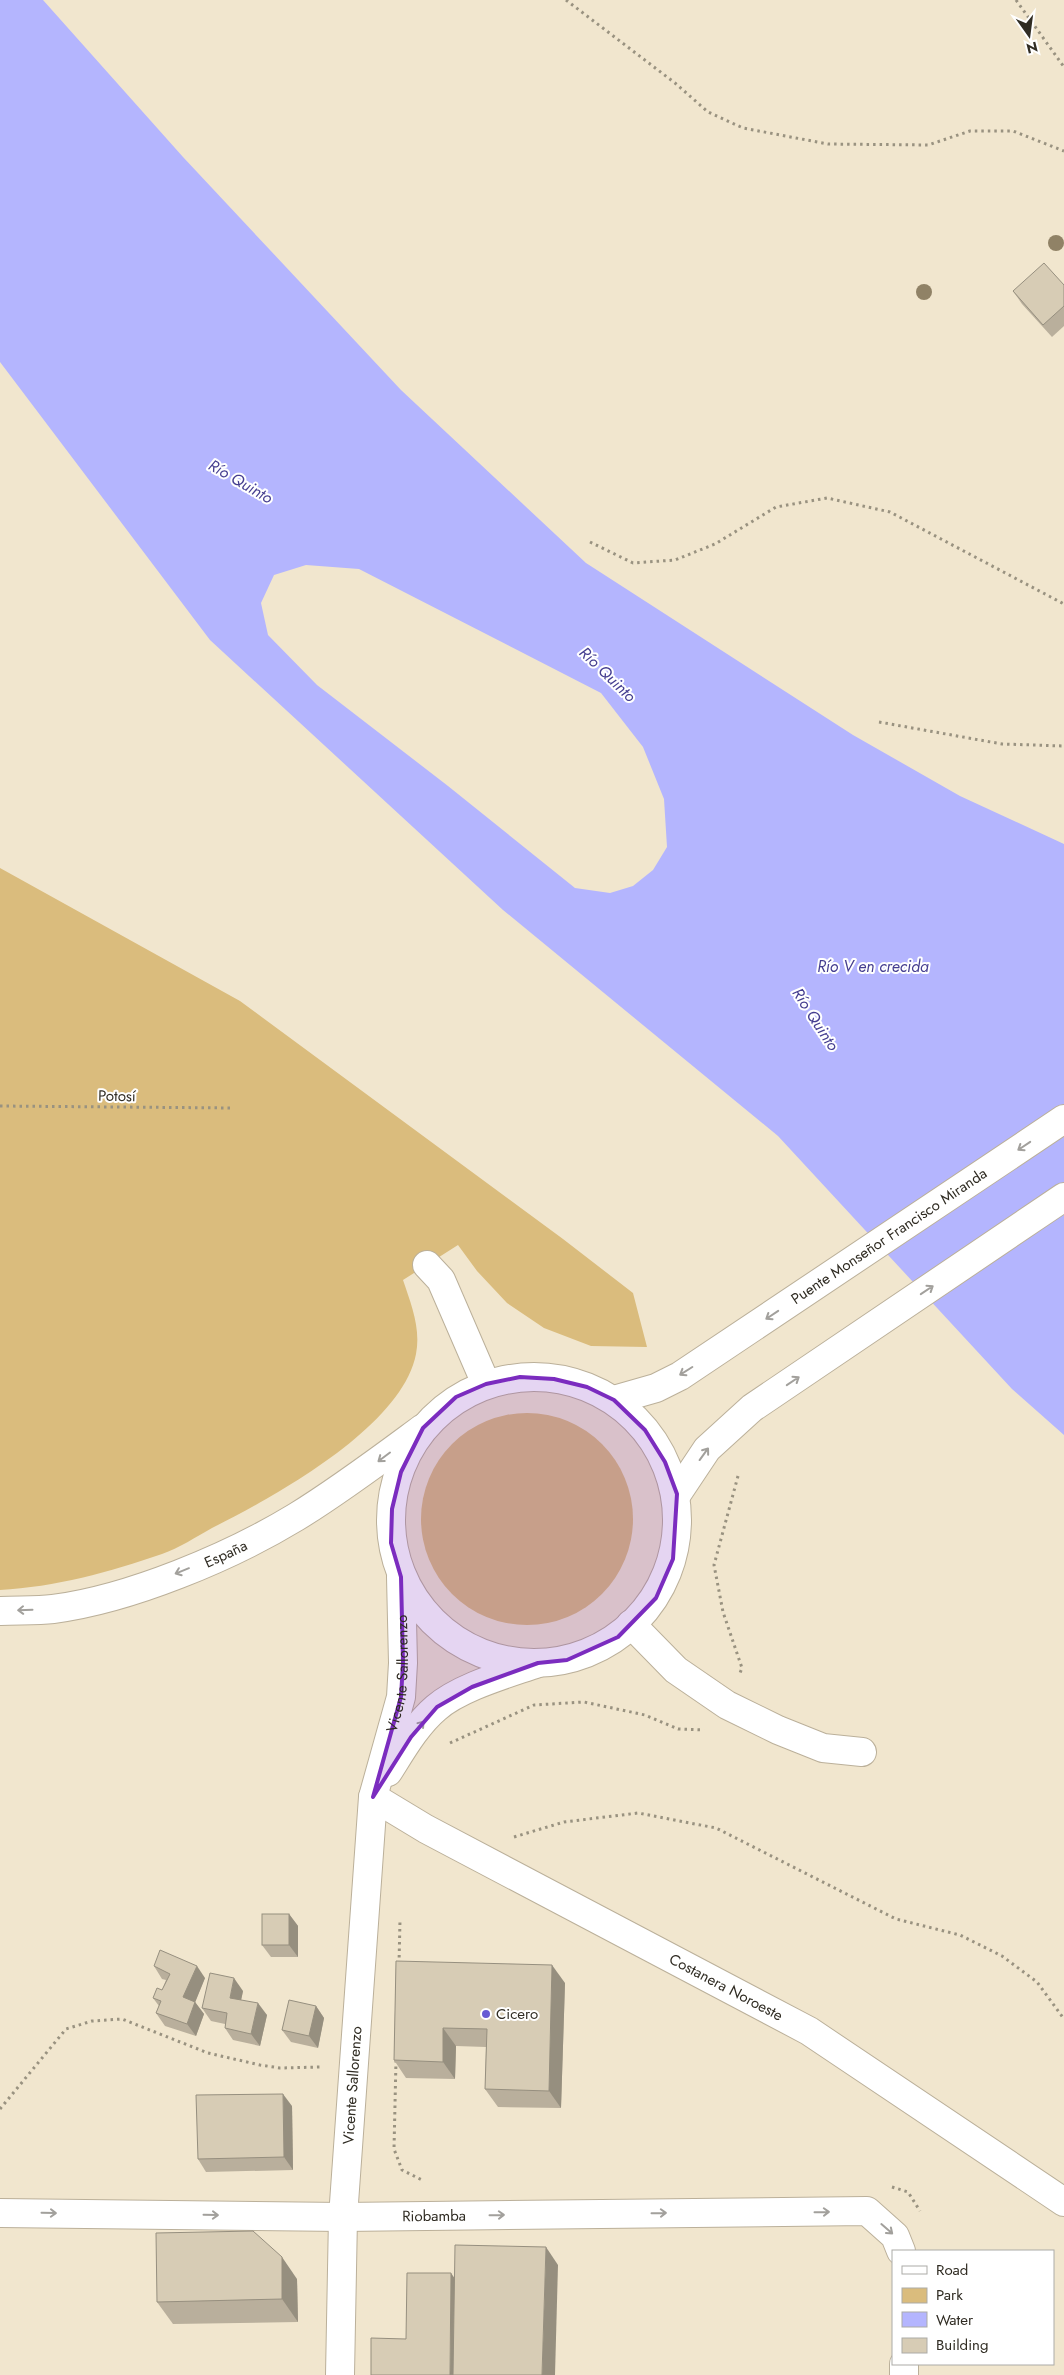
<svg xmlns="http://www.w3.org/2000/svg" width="1064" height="2375" viewBox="0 0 1064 2375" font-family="Jost,sans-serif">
<rect width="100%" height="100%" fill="#f1e6ce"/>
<g fill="#dabc7d">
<path d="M0 868 240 1001 563 1239 633 1293 647 1347 591 1346 544 1328 507 1303 477 1271 458 1245 403 1280C411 1304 421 1328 416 1354 402 1427 274 1497 212 1528 196 1537 179 1548 162 1554 110 1572 55 1587 0 1590Z"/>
<circle cx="527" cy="1519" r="106"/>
</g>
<path fill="#b4b5fe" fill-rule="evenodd" d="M0 0H43L183 157 401 390 586 563 853 735 960 796 1064 844V1435L1012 1389 778 1136 503 910 210 640 0 362ZM306 565 359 569 601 693 643 747 664 799 667 847 653 870 633 886 610 893 575 888 448 786 317 685 268 635 261 603 274 575Z"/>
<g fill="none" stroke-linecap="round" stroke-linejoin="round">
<g stroke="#bbb09a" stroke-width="30">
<g id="minor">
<path d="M427 1265 441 1280 486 1384"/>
<path id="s1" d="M0 1611C17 1610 36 1611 53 1609 130 1599 230 1557 296 1517 340 1490 381 1459 423 1428"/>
<path d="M631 1624 676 1670 727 1705 778 1730 823 1748 862 1752"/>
<path d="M388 1772C402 1750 416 1725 436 1708 460 1687 507 1674 538 1663"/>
<path id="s2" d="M373 1797 426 1829 809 2031 1064 2202"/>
<path id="s3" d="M0 2213 343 2217 867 2211 895 2236 901 2251"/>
<path id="s4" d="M340 2375 343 2217 373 1797 401 1697 403 1663 401 1577"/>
<path d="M904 2375V2364"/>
</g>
</g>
<g stroke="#bbb09a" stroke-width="30">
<g id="tertiary">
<circle cx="534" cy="1520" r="143"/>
<path id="s5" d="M614 1400 656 1388 680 1376 1064 1119"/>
<path d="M677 1494 707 1449 752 1408 1064 1197"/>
</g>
</g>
<g stroke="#999280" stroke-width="3" stroke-dasharray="2.5 4" stroke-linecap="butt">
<path d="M566 0 675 83 708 112 743 128 828 144 928 145 970 131H1013L1064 151"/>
<path d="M1016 0 1064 67"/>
<path d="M590 542 633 563 675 560 715 544 776 507 827 498 890 512 1064 604"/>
<path d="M879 722 1002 744 1064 746"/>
<path d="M0 1106 233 1108"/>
<path d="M738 1476 714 1565 723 1612 742 1668 740 1673"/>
<path d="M450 1743 534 1705 584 1702 645 1715 678 1729 704 1730"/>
<path d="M514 1837 564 1822 638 1813 716 1828 896 1919 960 1935 1002 1956 1037 1982 1064 2019"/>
<path d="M399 1964 400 1920"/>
<path d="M396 2060 394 2149 402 2170 424 2181"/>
<path d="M0 2109 66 2029 92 2021 122 2019 208 2053 260 2065 280 2068 322 2067"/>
<path d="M892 2187 908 2192 920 2211"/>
</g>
<use href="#minor" stroke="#fff" stroke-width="28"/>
<use href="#tertiary" stroke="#fff" stroke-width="28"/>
</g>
<g fill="#908266">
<circle cx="1056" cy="243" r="8"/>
<circle cx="924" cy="292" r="8"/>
</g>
<g fill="#b9af9c">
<path d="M1064 285V326L1052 337 1022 304 1013 291Z"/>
<path d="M289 1914 298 1926V1957H271L262 1945Z"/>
<path d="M396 1961 565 1983 561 2108 498 2107 485 2089 486 2047 456 2046 455 2079 406 2078 394 2060Z"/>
<path d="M154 1966 205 1978 195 2002 204 2014 196 2036 165 2026 156 2013 159 2006 153 1998 162 1990 166 1980 162 1979Z"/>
<path d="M243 1991 241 2000 267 2015 260 2046 233 2040 225 2028V2024L211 2021 202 2008Z"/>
<path d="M316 2006 324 2018 318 2048 291 2042 282 2030Z"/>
<path d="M292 2106 293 2170 206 2172 198 2159Z"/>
<path d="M297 2279 298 2322 173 2324 157 2302Z"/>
</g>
<g fill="#968f7f">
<path d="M289 1914 298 1926V1957L289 1945Z"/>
<path d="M552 1965 565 1983 561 2108 549 2091Z"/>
<path d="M197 1966 205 1978 192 2010 183 1997Z"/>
<path d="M234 1978 243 1991 239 2010 230 1998Z"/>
<path d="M195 2002 204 2014 196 2036 187 2024Z"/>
<path d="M258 2003 267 2015 260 2046 251 2034Z"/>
<path d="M316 2006 324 2018 318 2048 309 2036Z"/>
<path d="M443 2028 456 2046 455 2079 443 2062Z"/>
<path d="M283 2094 292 2106 293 2170 284 2157Z"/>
<path d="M546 2247 558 2265 555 2375H542Z"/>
<path d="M282 2257 297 2279 298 2322 282 2299Z"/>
<path d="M451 2273 467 2296 466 2375H450Z"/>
</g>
<g fill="#d7ccb5" stroke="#968f7f">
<path d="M1044 263 1064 285V306L1043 325 1013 291Z"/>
<rect x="262" y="1914" width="27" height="31"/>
<path d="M160 1950 197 1966 183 1997 195 2002 187 2024 156 2013 161 2001 153 1998 157 1988 162 1990 170 1974 154 1966Z"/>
<path d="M396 1961 552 1965 549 2091 485 2089 487 2029 443 2028V2062L394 2060Z"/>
<path d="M210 1973 234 1978 230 1998 258 2003 251 2034 225 2028 227 2013 202 2008Z"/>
<path d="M289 2000 316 2006 309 2036 282 2030Z"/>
<path d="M283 2094 284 2157 198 2159 196 2095Z"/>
<path d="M253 2231 282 2257V2299L157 2302 156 2233Z"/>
<path d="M455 2245 546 2247 542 2375H453Z"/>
<path d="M407 2273H451L450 2375H371V2338L406 2339Z"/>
</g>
<defs><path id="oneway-shaft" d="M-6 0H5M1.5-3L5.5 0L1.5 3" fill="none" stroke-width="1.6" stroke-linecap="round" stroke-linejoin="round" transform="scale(1.25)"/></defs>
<g stroke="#a2a09c">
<use href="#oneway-shaft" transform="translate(1024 1146) rotate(146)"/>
<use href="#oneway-shaft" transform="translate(927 1290) rotate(-34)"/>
<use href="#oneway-shaft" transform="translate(772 1315) rotate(146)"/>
<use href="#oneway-shaft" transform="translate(686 1371) rotate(148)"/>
<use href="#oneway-shaft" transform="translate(793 1381) rotate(-34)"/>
<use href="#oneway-shaft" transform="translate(704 1454) rotate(-54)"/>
<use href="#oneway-shaft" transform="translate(384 1457) rotate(143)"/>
<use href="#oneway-shaft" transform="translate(182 1571) rotate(158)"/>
<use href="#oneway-shaft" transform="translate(25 1610) rotate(178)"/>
<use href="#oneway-shaft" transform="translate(419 1727) rotate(-49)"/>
<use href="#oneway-shaft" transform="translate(822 2212) rotate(-1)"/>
<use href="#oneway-shaft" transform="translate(49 2213) rotate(1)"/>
<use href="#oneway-shaft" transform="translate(659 2213) rotate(-1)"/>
<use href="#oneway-shaft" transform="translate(211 2215) rotate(1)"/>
<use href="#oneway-shaft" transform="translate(497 2215) rotate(-1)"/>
<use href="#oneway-shaft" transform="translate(887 2229) rotate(41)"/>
</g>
<path fill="#7b2cbf" fill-opacity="0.2" stroke="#7b2cbf" stroke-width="4" stroke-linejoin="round" d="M520 1377 554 1379 587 1387 614 1400 645 1430 665 1462 677 1494 673 1559 656 1598 618 1637 567 1660 538 1663 472 1687 437 1707 411 1737 373 1797 401 1697 403 1663 401 1577 391 1543 392 1509 401 1472 423 1428 456 1397 486 1384Z"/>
<circle fill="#665ad3" stroke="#fff" stroke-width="2" cx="486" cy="2014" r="5"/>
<g text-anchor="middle" stroke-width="4" stroke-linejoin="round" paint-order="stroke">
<g font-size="15" fill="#302c23" stroke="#fff">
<text transform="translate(117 1096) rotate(1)" y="5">Potosí</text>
<text dy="5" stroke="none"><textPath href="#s5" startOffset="322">Puente Monseñor Francisco Miranda</textPath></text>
<text dy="5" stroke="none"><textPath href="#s1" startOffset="235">España</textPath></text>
<text dy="5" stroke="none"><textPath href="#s4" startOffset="706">Vicente Sallorenzo</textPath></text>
<text dy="5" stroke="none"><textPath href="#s2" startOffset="401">Costanera Noroeste</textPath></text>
<text dy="5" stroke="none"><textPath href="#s4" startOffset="290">Vicente Sallorenzo</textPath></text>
<text dy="5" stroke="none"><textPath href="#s3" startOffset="434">Riobamba</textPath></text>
</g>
<g font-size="15" fill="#302c23" stroke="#fff" text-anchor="start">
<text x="496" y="2019">Cicero</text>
</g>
<g font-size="16" font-style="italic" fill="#453e90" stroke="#fff">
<text transform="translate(241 481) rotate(30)" y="6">Río Quinto</text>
<text transform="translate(608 674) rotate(44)" y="6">Río Quinto</text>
<text x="873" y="972">Río V en crecida</text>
<text transform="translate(816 1019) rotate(57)" y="6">Río Quinto</text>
</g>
</g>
<rect x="892" y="2250" width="162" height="115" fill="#ffffff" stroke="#acaba7"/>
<rect x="902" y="2266" width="25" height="8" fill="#ffffff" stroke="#acaba7"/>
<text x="936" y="2275" font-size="15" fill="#302c23">Road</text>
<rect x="902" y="2288" width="25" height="15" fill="#dabc7d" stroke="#acaba7"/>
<text x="936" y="2300" font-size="15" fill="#302c23">Park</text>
<rect x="902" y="2312" width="25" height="15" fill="#b4b5fe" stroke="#acaba7"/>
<text x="936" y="2325" font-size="15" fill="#302c23">Water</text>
<rect x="902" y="2338" width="25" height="15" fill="#d7ccb5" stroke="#acaba7"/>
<text x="936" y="2350" font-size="15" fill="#302c23">Building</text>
<g transform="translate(1029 35) rotate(166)" stroke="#ffffff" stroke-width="4" paint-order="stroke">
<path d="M0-4L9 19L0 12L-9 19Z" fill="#302c23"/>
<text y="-8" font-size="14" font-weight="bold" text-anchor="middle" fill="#302c23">N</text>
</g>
</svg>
